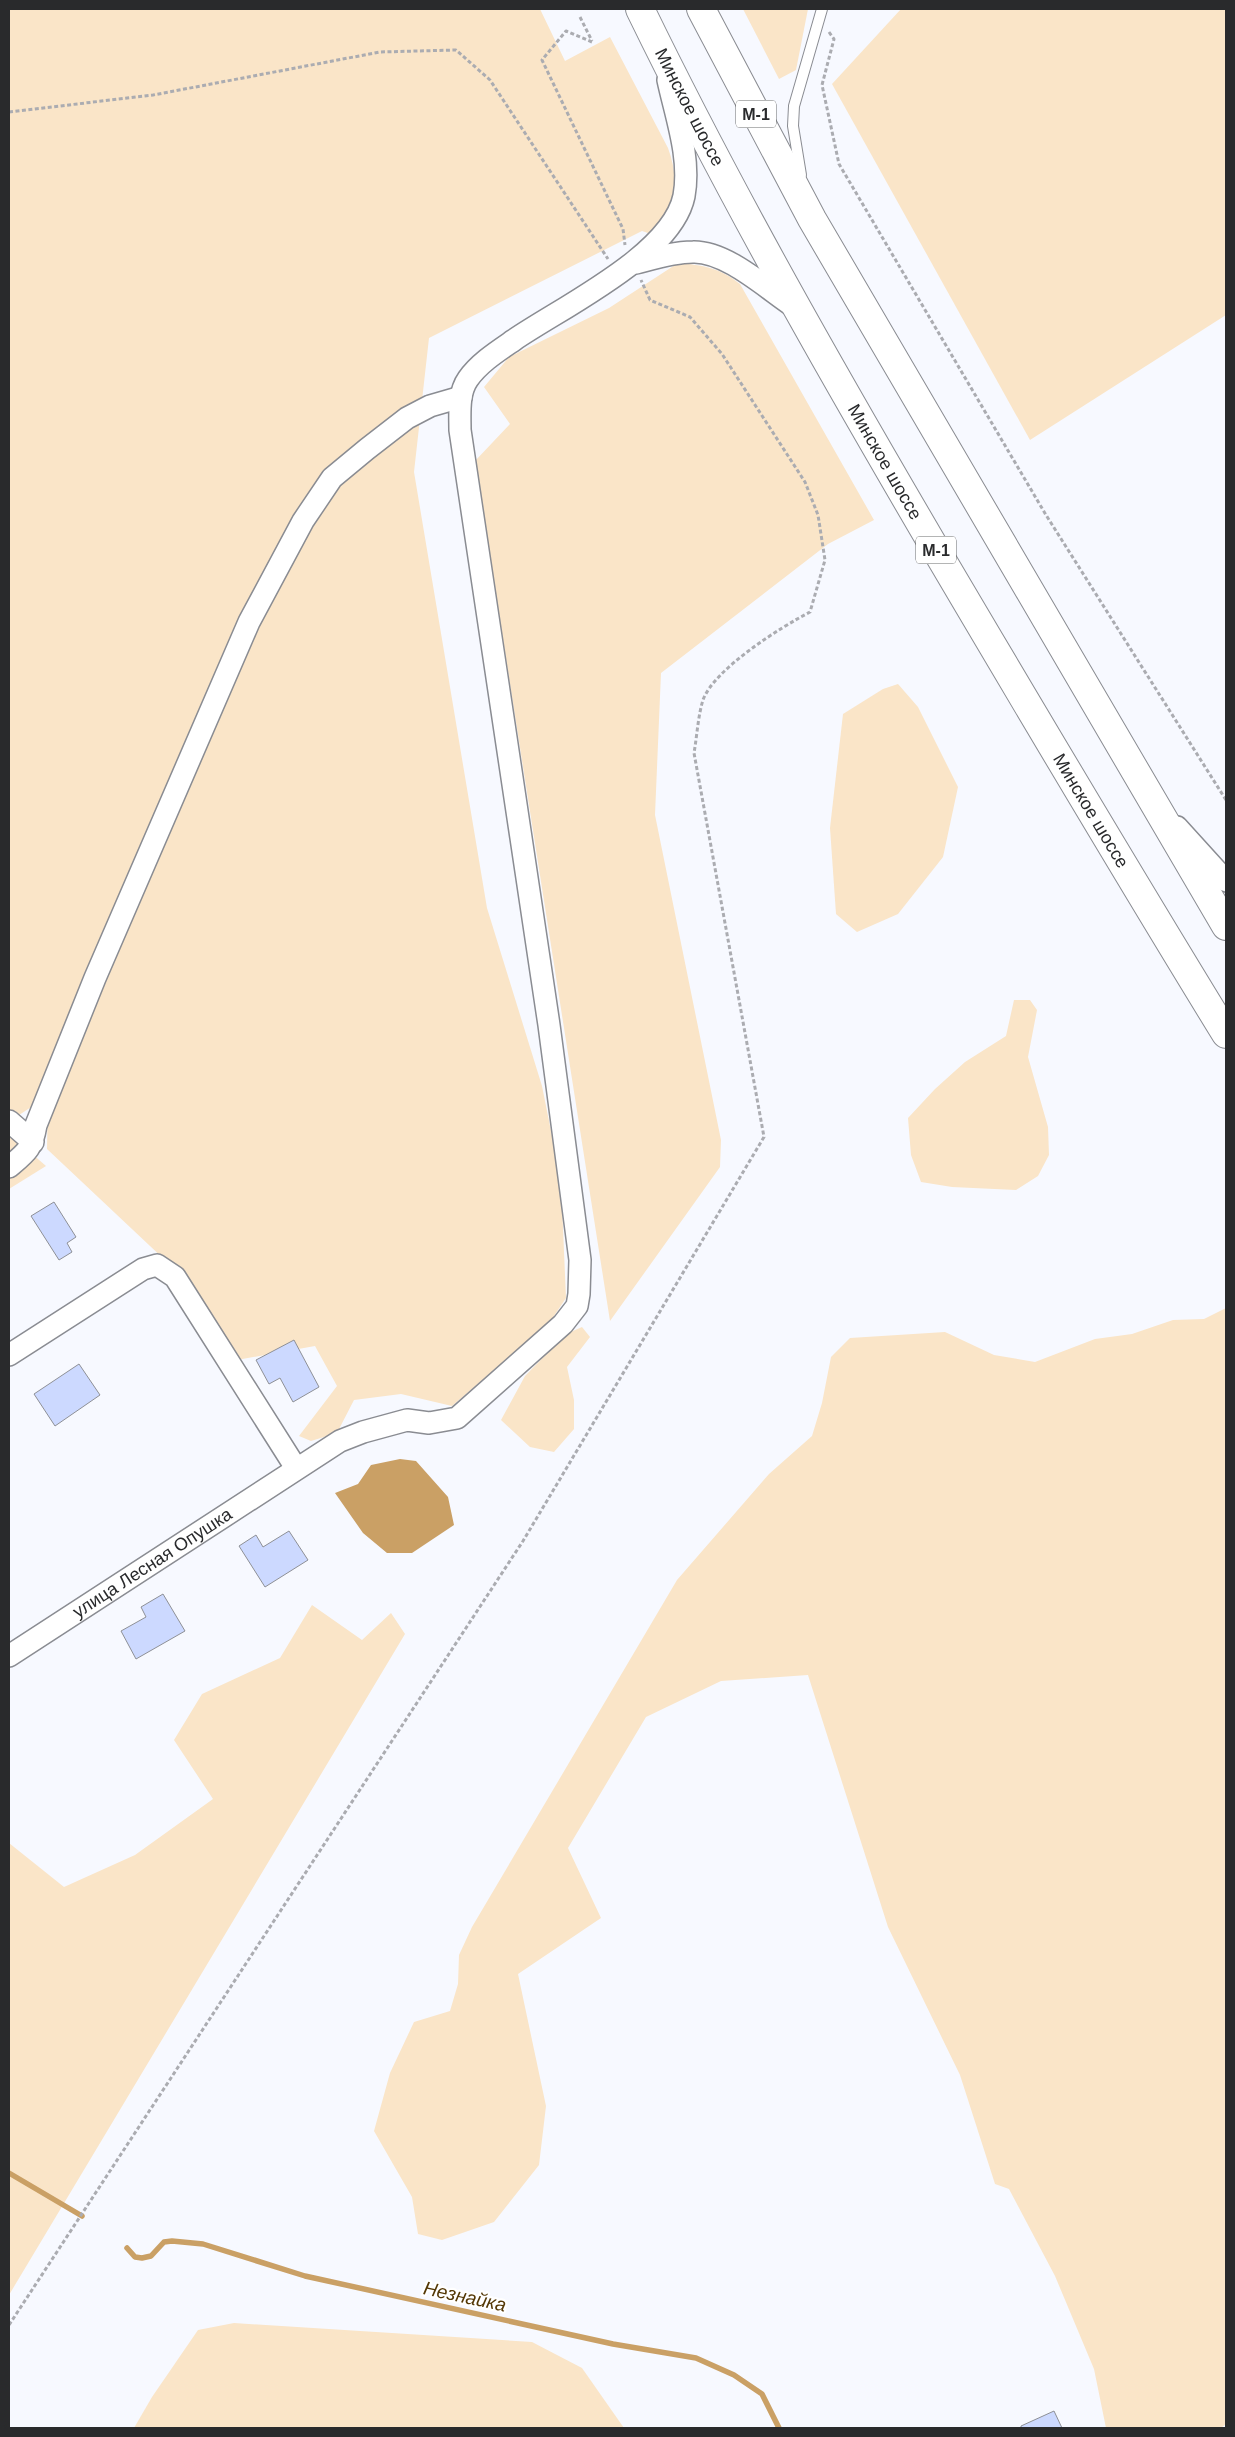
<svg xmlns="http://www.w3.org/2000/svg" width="1235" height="2437" viewBox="0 0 1235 2437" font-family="Helvetica,sans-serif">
<rect width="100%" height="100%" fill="#f7f9ff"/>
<g fill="#fae5c8">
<path d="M9 9H540L565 61 610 37 668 148C680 180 677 212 648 233L642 231 429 338 414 472 487 908 542 1086 561 1181 566 1298 550 1322 452 1406 401 1394 354 1400 337 1433 311 1441 299 1436 337 1386 315 1346 237 1360 184 1278 47 1149 48 1096 16 1117 9 1110Z"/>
<path d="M743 9H808L796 70 779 79Z"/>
<path d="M901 9H1226V315L1030 440 832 84Z"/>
<path d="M678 263C703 265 720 268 740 284L874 520 828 544 661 673 655 815 721 1140 720 1167 610 1321 475 461 510 424 484 387 509 357 609 308Z"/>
<path d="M898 684 918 707 958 787 943 857 898 914 857 932 836 914 830 828 843 714 883 689Z"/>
<path d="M1014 1000H1030L1037 1010 1028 1057 1048 1127 1049 1155 1038 1176 1016 1190 952 1187 921 1182 911 1155 908 1118 935 1089 965 1062 1006 1036Z"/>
<path d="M9 1134 46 1166 9 1189Z"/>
<path d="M1226 1308V2424L1221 2428H1106L1094 2369 1055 2276 1009 2189 995 2184 960 2075 888 1927 808 1675 721 1681 646 1717 568 1848 601 1918 518 1974 546 2106 539 2165 494 2222 442 2240 418 2234 412 2197 374 2131 390 2073 414 2022 450 2011 458 1984 459 1955 472 1927 677 1580 769 1474 812 1436 822 1403 831 1357 850 1338 945 1332 994 1355 1035 1362 1095 1339 1132 1334 1173 1320 1204 1319Z"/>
<path d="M582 1327 590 1337 567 1367 574 1400V1429L554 1452 530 1447 501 1420 525 1376 566 1334Z"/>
<path d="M312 1605 362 1640 391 1613 405 1634 9 2295V1843L64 1887 135 1855 213 1799 174 1740 202 1694 280 1658Z"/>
<path d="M234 2323 532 2342 582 2368 624 2428H134L152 2397 198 2330Z"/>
</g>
<path fill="#caa065" d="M400 1459 416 1461 448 1497 454 1525 412 1553H387L363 1533 335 1493 358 1484 371 1465Z"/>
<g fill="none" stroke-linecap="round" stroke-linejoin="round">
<g stroke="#caa065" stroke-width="5.5">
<path d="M9 2173 82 2216"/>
<path d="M127 2248 135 2257 142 2258 151 2256 164 2242 172 2241 203 2244 305 2276 613 2344 696 2358 734 2375 762 2394 779 2428"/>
</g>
</g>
<g fill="#ccd9ff" stroke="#8e9096">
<path d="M54 1202 76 1237 67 1243 72 1252 59 1260 31 1216Z"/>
<path d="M294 1340 319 1387 293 1402 280 1378 269 1384 256 1360Z"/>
<path d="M79 1364 100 1395 55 1426 34 1394Z"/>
<path d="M289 1531 308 1560 265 1587 239 1546 256 1535 263 1547Z"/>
<path d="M163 1594 185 1631 136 1659 121 1631 146 1617 141 1607Z"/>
<path d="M1054 2411 1062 2428H1021V2426Z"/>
</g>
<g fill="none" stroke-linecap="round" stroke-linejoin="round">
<g stroke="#8a8c92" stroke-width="12">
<path id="service" d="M801 175 793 126 794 106 822 9"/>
</g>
<g stroke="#8a8c92" stroke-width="24">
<g id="minor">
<path d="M636 263C655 258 674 252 693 252 727 251 768 290 796 308"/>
<path d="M1177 827 1226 881"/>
<path d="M9 1121 33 1142"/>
<path d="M9 1167C27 1152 32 1149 36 1125L95 978 249 622 303 521 332 478 367 449 407 418 430 406 461 397"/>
<path d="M9 1355 143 1269 157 1265 175 1277 296 1468"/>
<path id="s1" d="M9 1656 340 1441 363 1432 407 1420 429 1423 457 1418 563 1324 577 1306 579 1294 580 1260 549 1025 460 430C460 414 458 393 468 379 479 363 498 351 514 340 562 307 672 255 684 196 691 158 676 117 668 80"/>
</g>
</g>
<g stroke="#8a8c92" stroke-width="30">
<g id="trunk">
<path id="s2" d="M640 9C731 196 834 376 939 555 1034 716 1129 876 1226 1034"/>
<path d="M701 9 812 219 1226 926"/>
</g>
</g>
<g stroke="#abacb1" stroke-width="3" stroke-dasharray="4 2.5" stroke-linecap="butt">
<path d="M580 17 592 41"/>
<path d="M829 32 834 39 822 85 839 164 1046 515 1226 800"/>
<path d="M592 42 566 31 542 60 623 229 625 245"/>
<path d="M9 112 153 95 380 52 456 50 490 80 608 259"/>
<path d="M9 2325 523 1541 764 1137 694 753C697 736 698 716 703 700 714 669 781 627 810 612L825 560 818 515 805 482 722 354 690 317 650 300 641 280"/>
</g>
<use href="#service" stroke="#fff" stroke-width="10"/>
<use href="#minor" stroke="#fff" stroke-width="21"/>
<use href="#trunk" stroke="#fff" stroke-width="28"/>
</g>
<g text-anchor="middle" stroke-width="4.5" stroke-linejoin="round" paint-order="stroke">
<g fill="#fff" stroke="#696a6b" stroke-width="1">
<rect x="736" y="100.5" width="40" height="27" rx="4"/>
<rect x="916" y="536.5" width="40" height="27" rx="4"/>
</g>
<g font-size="16" font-weight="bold" fill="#292a2c">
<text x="756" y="120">М-1</text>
<text x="936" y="556">М-1</text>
</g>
<g font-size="18" fill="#292a2c" stroke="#fff">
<text dy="6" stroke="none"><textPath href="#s2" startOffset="110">Минское шоссе</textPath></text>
<text dy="6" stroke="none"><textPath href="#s2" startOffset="515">Минское шоссе</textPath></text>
<text dy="6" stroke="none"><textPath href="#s2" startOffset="920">Минское шоссе</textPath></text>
<text dy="6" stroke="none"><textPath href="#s1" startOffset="171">улица Лесная Опушка</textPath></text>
</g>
<g font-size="19" font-style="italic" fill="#543806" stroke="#fff">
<text transform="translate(465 2296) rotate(12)" y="7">Незнайка</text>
</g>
</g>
<rect width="1235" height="2437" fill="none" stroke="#292a2c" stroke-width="20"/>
</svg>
